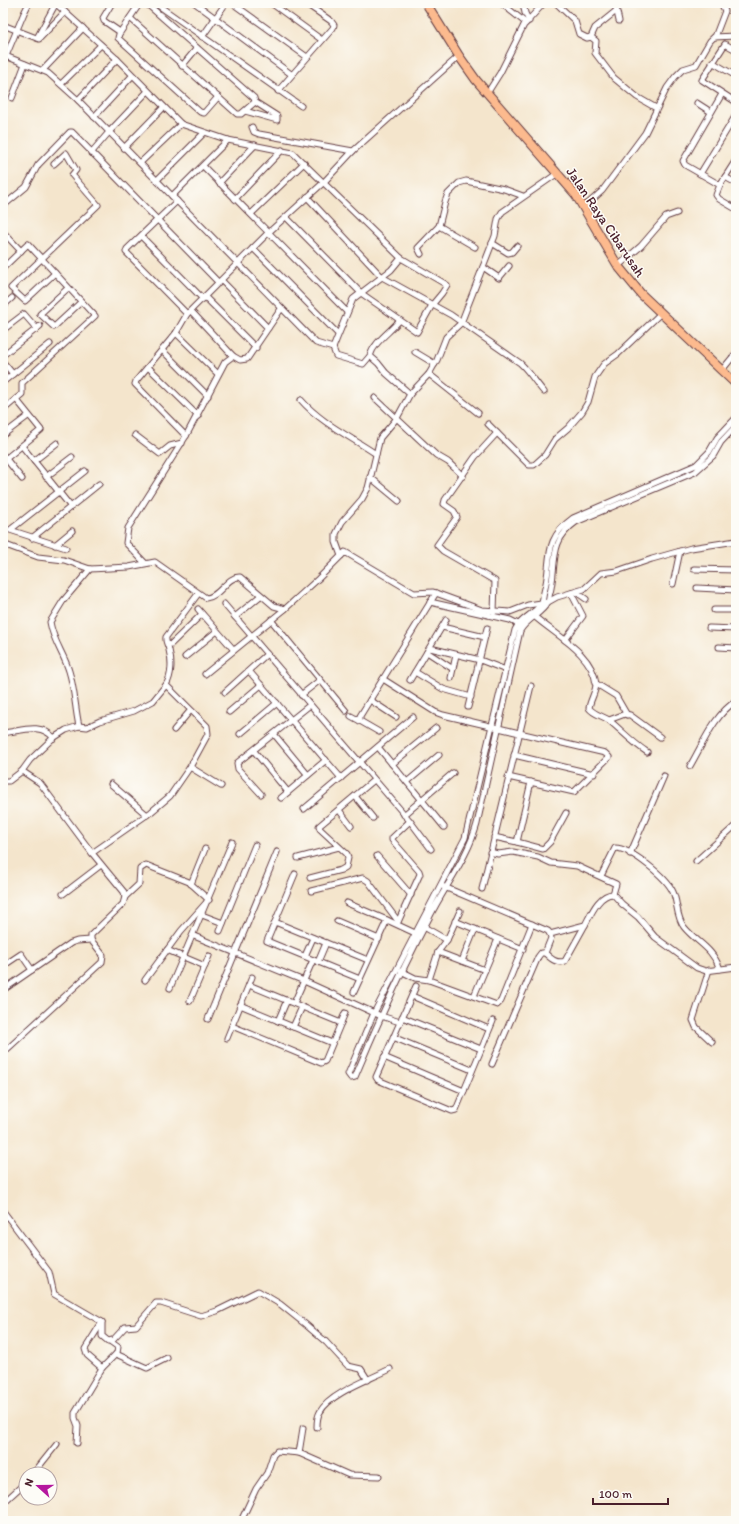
<svg xmlns="http://www.w3.org/2000/svg" width="739" height="1524" viewBox="0 0 739 1524" font-family="Itim,sans-serif">
<rect width="100%" height="100%" fill="#fdfcf7"/>
<filter id="ink" filterUnits="userSpaceOnUse"><feTurbulence type="fractalNoise" baseFrequency=".025" numOctaves="2"/><feDisplacementMap in="SourceGraphic" scale="8" xChannelSelector="R" yChannelSelector="G"/><feConvolveMatrix kernelMatrix="1 2 1 2 8 2 1 2 1" color-interpolation-filters="sRGB"/></filter>
<filter id="wash" filterUnits="userSpaceOnUse"><feTurbulence type="fractalNoise" baseFrequency=".012" numOctaves="4" result="noise"/><feDisplacementMap in="SourceGraphic" scale="16" xChannelSelector="R" yChannelSelector="G"/><feGaussianBlur stdDeviation="0.9" result="paint"/><feColorMatrix in="noise" values="0 0 0 0 0 0 0 0 0 0 0 0 0 0 0 0 0 1.4 0 .05"/><feComposite in="paint" operator="in"/></filter>
<g filter="url(#wash)">
<rect width="100%" height="100%" fill="#f4e5cc"/>
</g>
<g filter="url(#ink)">
<g fill="none" stroke-linecap="round" stroke-linejoin="round">
<g stroke="#643d43" stroke-width="7">
<g id="minor">
<path d="M55 3 117 59 181 124 228 140 293 153 401 258 447 285 442 293 432 305 417 332 361 293 286 217"/>
<path d="M112 3 103 18 104 21 120 32"/>
<path d="M140 3 119 34 118 38 200 112 204 113 218 97"/>
<path d="M155 3 301 106"/>
<path d="M195 3 291 74"/>
<path d="M232 3 307 57"/>
<path d="M271 3 322 40"/>
<path d="M501 3 526 23"/>
<path d="M523 3 525 13 529 21"/>
<path d="M556 3 575 21 579 34 587 38 591 37 596 41 595 53 614 78 637 97 656 108"/>
<path d="M615 3 619 21"/>
<path d="M3 4 4 3"/>
<path d="M130 18 237 114H241L255 102 254 98 146 3"/>
<path d="M3 25 39 39 65 12"/>
<path d="M202 37 226 3"/>
<path d="M591 37 595 28 616 11"/>
<path d="M715 37 725 11 721 3"/>
<path d="M37 38 56 3"/>
<path d="M736 50 725 44 702 80 736 102"/>
<path d="M3 55 48 73 78 100 316 343 333 348 353 299 391 270 401 258"/>
<path d="M6 56 24 13 29 3"/>
<path d="M712 62 736 76"/>
<path d="M182 66 197 48"/>
<path d="M43 70 83 28"/>
<path d="M61 84 101 45"/>
<path d="M278 91 333 28 334 25 331 21 305 3"/>
<path d="M488 92 500 73 524 25 544 3"/>
<path d="M12 98 25 64"/>
<path d="M78 100 117 59"/>
<path d="M697 103 711 112"/>
<path d="M245 111 277 120V116L255 102"/>
<path d="M94 117 132 76"/>
<path d="M252 127 254 132 259 134 353 151"/>
<path d="M124 148 164 107"/>
<path d="M91 153 110 131 148 91"/>
<path d="M736 160 720 185 716 195 719 199 736 209"/>
<path d="M140 163 181 124"/>
<path d="M54 164 66 153 76 170 72 175 98 205 11 288 25 301 55 273"/>
<path d="M203 166 347 312"/>
<path d="M700 174 736 115"/>
<path d="M725 177 736 183"/>
<path d="M157 180 204 133"/>
<path d="M219 183 255 145"/>
<path d="M720 185 685 165 683 161 722 94"/>
<path d="M172 196 228 140"/>
<path d="M307 197 382 277 451 315 520 363C529 371 536 383 544 392"/>
<path d="M235 199 282 150"/>
<path d="M177 201 127 249 126 252 187 314"/>
<path d="M3 206 26 187 38 165 70 132H72L219 283"/>
<path d="M584 207 602 191 645 133 667 88 675 77 683 69 696 65 710 41 714 37 736 36"/>
<path d="M251 214 304 163"/>
<path d="M439 226 475 247"/>
<path d="M3 232 21 251"/>
<path d="M141 236 203 299"/>
<path d="M492 243 508 253 512 252 517 246"/>
<path d="M253 248 338 334"/>
<path d="M421 254 418 248 439 226 445 202 448 194 459 183 466 181 504 189 523 196"/>
<path d="M618 266 641 246 666 217 677 213"/>
<path d="M483 267 499 278 509 266"/>
<path d="M3 268 28 244 95 316 22 383V394L16 399"/>
<path d="M222 281 268 328"/>
<path d="M68 288 40 314 54 327 81 302"/>
<path d="M205 297 256 348"/>
<path d="M3 306 12 298"/>
<path d="M191 311 233 356"/>
<path d="M399 321C389 333 374 342 370 356L378 363 386 373 410 394"/>
<path d="M3 330 24 314 37 329"/>
<path d="M176 333 218 374"/>
<path d="M333 348 336 356 363 364 370 356"/>
<path d="M162 350 208 396"/>
<path d="M415 352 435 364"/>
<path d="M3 355 40 326"/>
<path d="M3 362 13 374"/>
<path d="M148 367 198 416"/>
<path d="M722 370 736 353"/>
<path d="M429 374 478 413"/>
<path d="M3 382 50 344"/>
<path d="M375 398 436 455 448 462 463 476"/>
<path d="M301 400C321 423 351 437 376 454"/>
<path d="M3 410 16 399 41 430 3 461"/>
<path d="M736 418 717 438 709 452 696 465 573 518C541 541 553 562 544 592 543 596 543 601 541 604 534 615 520 618 515 630L465 838 374 1013 348 1074 351 1078 355 1077C378 1022 402 969 430 916 445 886 468 857 477 824L520 631C526 619 542 614 548 602 549 600 549 595 550 593 557 565 548 541 576 522L695 472 713 456 721 442 736 426"/>
<path d="M488 424 497 433"/>
<path d="M3 435 28 416"/>
<path d="M135 435 160 454 170 446 182 443"/>
<path d="M186 436 135 384 136 381 176 333 187 314 269 232 323 183 353 151 459 56"/>
<path d="M22 446 71 507"/>
<path d="M3 455 22 479"/>
<path d="M34 461 57 443"/>
<path d="M46 477 72 457"/>
<path d="M370 477 399 501"/>
<path d="M32 538 99 484"/>
<path d="M3 544 38 557 64 560 90 569 129 567 155 562 206 598C220 597 227 576 240 577L274 606 285 609 318 579 345 552 414 593 433 592 482 610 510 612 528 605 548 602 557 597 584 589 601 573 617 571 652 559 691 548 736 541"/>
<path d="M55 545 72 531"/>
<path d="M66 548 10 530 85 471"/>
<path d="M341 556 336 542V534L342 522 362 499 368 488 380 438 397 418 410 394 429 374 437 360 446 337 461 323 495 236 498 219 502 212 558 173"/>
<path d="M145 563 126 543 128 528 186 436 225 362 233 356 240 360 247 359 281 309"/>
<path d="M694 569 736 570"/>
<path d="M673 584 680 551"/>
<path d="M697 588 736 590"/>
<path d="M576 592 586 599"/>
<path d="M430 602 510 620 518 624"/>
<path d="M224 604 410 821 431 849"/>
<path d="M198 609 234 650"/>
<path d="M714 610H736"/>
<path d="M494 612 495 581 443 551 437 545 457 517 454 511 444 504 445 500 475 457 497 433 529 465H534L545 455 555 439 568 428 582 412 588 402 595 377 604 364 618 354 661 313"/>
<path d="M534 616C555 635 593 653 596 684 596 692 590 700 589 708 594 715 604 716 610 721 623 732 633 743 647 752"/>
<path d="M235 617 259 597"/>
<path d="M271 620 346 711"/>
<path d="M442 627 485 637"/>
<path d="M709 628 736 629"/>
<path d="M565 640 583 616 571 593"/>
<path d="M171 644 202 614"/>
<path d="M719 647 736 648"/>
<path d="M430 648 480 660 506 670"/>
<path d="M427 652 453 669"/>
<path d="M185 657 217 631"/>
<path d="M249 671 341 778"/>
<path d="M415 672 443 689 471 697"/>
<path d="M205 674 285 609"/>
<path d="M451 678 456 655"/>
<path d="M383 679 435 712 443 715 605 753 609 757 574 792 508 777"/>
<path d="M410 680 446 620"/>
<path d="M595 683 616 696 627 715"/>
<path d="M225 692 267 654"/>
<path d="M301 695 320 680"/>
<path d="M370 700 396 717"/>
<path d="M468 707 487 628"/>
<path d="M229 712 261 685"/>
<path d="M351 716 360 721"/>
<path d="M609 720 625 714 630 715 660 737"/>
<path d="M79 726C75 708 75 690 69 671 64 654 53 641 50 622L63 601 90 569"/>
<path d="M174 730 190 711"/>
<path d="M379 732 360 721V716L436 593"/>
<path d="M3 733C22 731 40 722 54 738"/>
<path d="M240 734 277 703"/>
<path d="M274 734 308 775"/>
<path d="M378 747 444 827"/>
<path d="M254 751 288 792"/>
<path d="M514 755 594 774"/>
<path d="M392 764 436 728"/>
<path d="M690 766C703 744 714 715 736 701"/>
<path d="M190 767 221 786"/>
<path d="M22 771 30 760 52 739 66 730 79 726 87 727 100 721 134 711 153 701 166 685"/>
<path d="M3 781H9L22 771 40 783 92 853 124 892 125 897 123 904 91 935V940L103 955 102 962 3 1053"/>
<path d="M407 782 439 755"/>
<path d="M111 784 147 815"/>
<path d="M261 794 238 769 237 763 310 705"/>
<path d="M355 796 373 818"/>
<path d="M281 798 326 760"/>
<path d="M304 809 413 717"/>
<path d="M339 810 351 826"/>
<path d="M404 815 453 773"/>
<path d="M494 837 517 842 531 782"/>
<path d="M517 842 543 849 550 842 566 813"/>
<path d="M490 852 498 854 513 852 538 857 551 863 577 866 616 884 613 894 622 904 638 917 655 937 697 968 706 971 736 967"/>
<path d="M92 853 151 812 170 796 190 767 208 734 207 726 166 685C172 675 172 661 169 650 168 644 165 643 166 637L198 594"/>
<path d="M630 854 664 776"/>
<path d="M377 856 411 895"/>
<path d="M298 858 339 847"/>
<path d="M696 861 736 825"/>
<path d="M295 874 267 941 360 979"/>
<path d="M601 876 615 848C631 848 667 878 673 892 678 903 676 917 684 927 697 943 712 947 720 969"/>
<path d="M310 878 341 870 346 867 348 858 347 854 320 829 319 826 374 780"/>
<path d="M191 884 205 849"/>
<path d="M442 886 548 931 550 934 585 925C591 914 599 894 613 894"/>
<path d="M482 889 531 686"/>
<path d="M311 891 363 878 368 881 398 921"/>
<path d="M63 894 101 865"/>
<path d="M125 897 139 884 140 869 146 865 189 882 209 900"/>
<path d="M347 903 387 920"/>
<path d="M202 915 223 923"/>
<path d="M337 921 379 939"/>
<path d="M455 921 523 949"/>
<path d="M275 922 368 960"/>
<path d="M398 922 420 874 419 871 392 840V838L410 821"/>
<path d="M424 927 447 940"/>
<path d="M220 931 255 845"/>
<path d="M194 936 304 981 381 1016 400 1022"/>
<path d="M167 950 205 966"/>
<path d="M438 952 485 970"/>
<path d="M545 953C551 959 557 964 565 961L585 925"/>
<path d="M305 956 313 938"/>
<path d="M462 961 475 929"/>
<path d="M318 962 326 943"/>
<path d="M3 966 21 954 32 970"/>
<path d="M709 970 693 1020 696 1027 712 1042"/>
<path d="M401 971 415 978 429 980 497 1005 501 1001 532 924"/>
<path d="M145 980 181 931 205 904"/>
<path d="M429 980 438 952 447 940 460 911"/>
<path d="M249 985 341 1023"/>
<path d="M416 986 376 1077 378 1080 452 1111 456 1110 493 1021"/>
<path d="M170 988 232 842"/>
<path d="M3 990 71 943 77 941 91 940"/>
<path d="M354 992 387 920 415 933"/>
<path d="M412 996 489 1029"/>
<path d="M474 996 498 939"/>
<path d="M190 1001 209 956"/>
<path d="M294 1003 313 960"/>
<path d="M240 1005 332 1043"/>
<path d="M402 1017 481 1049"/>
<path d="M208 1019 277 852"/>
<path d="M278 1021 287 1000"/>
<path d="M232 1026 321 1063 325 1061 345 1013"/>
<path d="M293 1027 302 1007"/>
<path d="M393 1037 472 1070"/>
<path d="M227 1038 252 977"/>
<path d="M384 1057 464 1091"/>
<path d="M492 1064 538 957 541 953H545L551 938 550 934"/>
<path d="M3 1211 49 1272 54 1294 102 1322V1336L108 1341 113 1340 125 1327 136 1326 156 1303H161L201 1316 217 1311 258 1291 280 1304 305 1324 326 1342 348 1366 361 1369 368 1380"/>
<path d="M116 1354 147 1368 167 1358"/>
<path d="M102 1368 87 1355 85 1349 102 1322"/>
<path d="M317 1427C317 1422 317 1417 320 1412 330 1393 371 1379 390 1369"/>
<path d="M77 1443 78 1426 75 1418V1413L102 1368 117 1353 118 1347 111 1342"/>
<path d="M299 1453 303 1428"/>
<path d="M33 1474 57 1444"/>
<path d="M3 1503 26 1482"/>
<path d="M241 1521 256 1489 267 1473 273 1455 277 1451 299 1453 349 1475 379 1476"/>
</g>
</g>
<g stroke="#643d43" stroke-width="10">
<path id="primary" d="M426 3 459 56 476 80 576 195 618 266 641 294 736 384"/>
</g>
<use href="#minor" stroke="#fff" stroke-width="5"/>
<use href="#primary" stroke="#fcba8e" stroke-width="8"/>
</g>
</g>
<g text-anchor="middle" stroke-width="3" stroke-linejoin="round" paint-order="stroke">
<g font-size="14" fill="#4a1f2b" stroke="#fdfcf7">
<text transform="translate(606 222) rotate(56)" y="5">Jalan Raya Cibarusah</text>
</g>
</g>
<rect width="739" height="1524" fill="none" stroke="#fdfcf7" stroke-width="16"/>
<g transform="translate(38 1486) rotate(291)"><circle r="19" fill="#fdfcf7" stroke="#b5a4a5"/>
<path d="M0-3L7 15L0 10L-7 15Z" fill="#b5179e"/>
<text y="-6" font-size="11" font-weight="bold" text-anchor="middle" fill="#4a1f2b">N</text>
</g>
<path d="M593 1498v6h75v-6" fill="none" stroke="#4a1f2b" stroke-width="2"/>
<text x="599" y="1498" font-size="12" fill="#4a1f2b" stroke="#fdfcf7" stroke-width="3" paint-order="stroke">100 m</text>
</svg>
